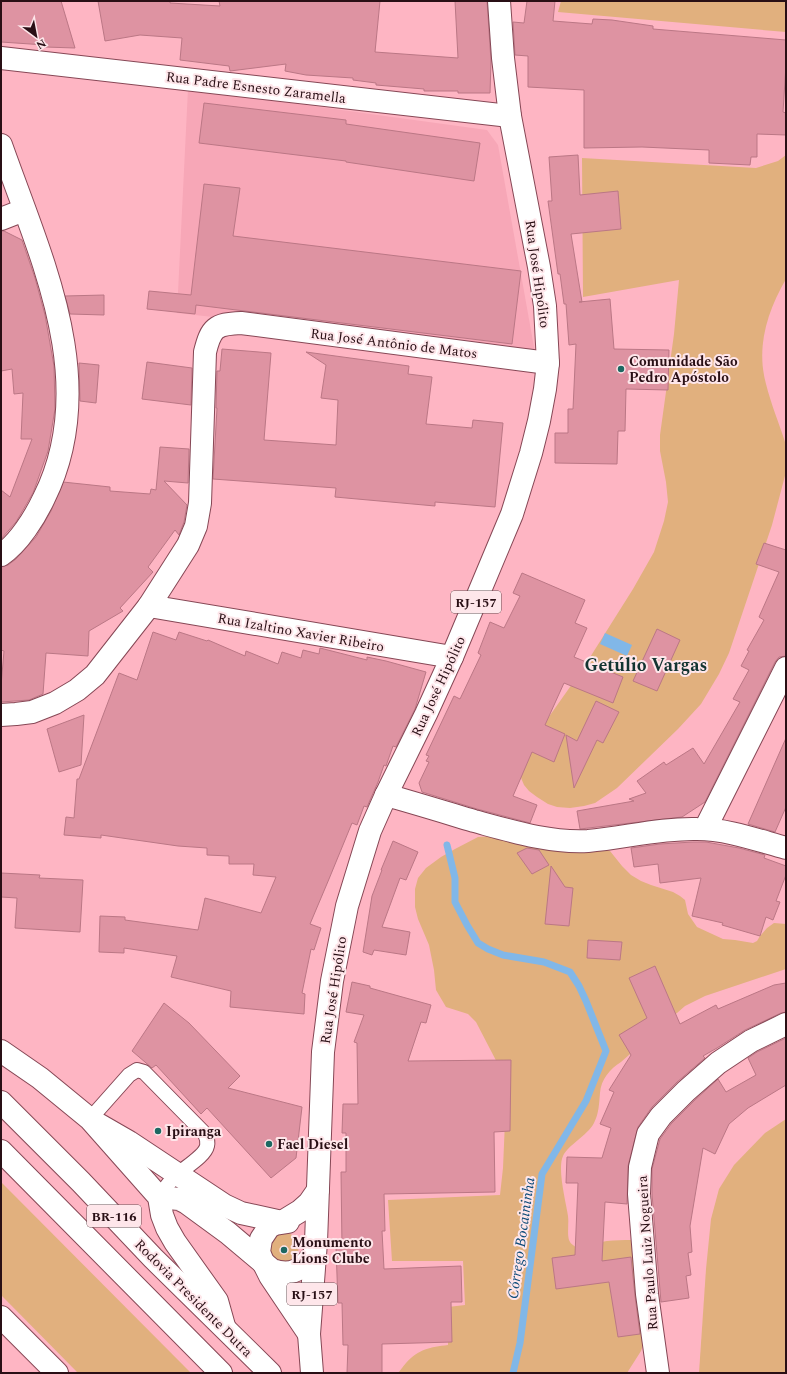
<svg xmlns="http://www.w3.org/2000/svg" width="787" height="1374" viewBox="0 0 787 1374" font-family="Spectral,serif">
<rect width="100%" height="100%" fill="#feb5c3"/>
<path fill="#f7a7b7" d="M188 89 487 130 498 145 535 353 177 313Z"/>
<g fill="#e1b07e">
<path d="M561 1H786V32L558 12Z"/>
<path d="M786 155V279C767 312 756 347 766 384 771 404 779 423 785 442L786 451V472L772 525 729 653 719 674 701 704 678 729 617 788 595 803 584 806 570 808 557 807 548 804 537 797 529 791 524 785 519 773 541 728 582 670 633 589 654 552 664 521 668 502 666 482 660 451V435L674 334 679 280 583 297 582 158 756 168 778 161Z"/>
<path d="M494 836 547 847 559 852H571L604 849 610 851 622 866 631 875 641 881 651 885 673 892 680 896 685 900 688 914 697 927 723 939 735 940 753 943 757 941 760 936 767 928 774 923 786 924V969L705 996 685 1006 621 1062C610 1069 601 1079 600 1093 599 1104 599 1113 594 1123 587 1136 568 1145 563 1156 557 1169 566 1202 568 1216 569 1224 567 1233 569 1240 570 1242 571 1244 573 1245 582 1254 597 1242 607 1241 615 1240 623 1240 632 1240L645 1339 641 1351 627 1373H398C401 1370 403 1366 406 1363 419 1349 430 1347 448 1345V1307L465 1305 463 1261H392L388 1200 500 1195 503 1168 505 1121 503 1074 476 1022 468 1014 446 1007 436 990 434 970 429 945 418 919 415 907V889L418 878 426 868 441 857 455 849 478 837Z"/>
<path d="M786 1119V1373H699L706 1269 711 1219 719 1189 734 1165 765 1133Z"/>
<path d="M1 1182 191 1373H78L1 1295Z"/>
<path d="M287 1232 292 1235 299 1243 298 1254 291 1263 271 1260 269 1241 276 1234Z"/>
</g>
<path fill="#81b7e8" d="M605 633 632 645 627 656 600 644Z"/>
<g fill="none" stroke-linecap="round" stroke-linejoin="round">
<path stroke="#81b7e8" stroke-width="7" d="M447 845 455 878V902L467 925 478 943 488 949 503 955 544 962 570 972 579 986 586 1001 606 1051 586 1101 542 1174 520 1343 513 1373"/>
</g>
<g fill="#de93a2" stroke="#bb7785">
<path d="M1 1H61L75 48 45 47V45L1 42Z"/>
<path d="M98 1H170V3L220 6 219 1H380L375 52 458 58 455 1H487L491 61 490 93H458V91H424V89L376 85V83L353 80V78L306 75 285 71 286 64 230 71 229 66 180 60 182 38 140 35 105 41Z"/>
<path d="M527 1H555L553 21 592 24 593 19 612 20 653 26V29L786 40V65L783 112 786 113V135L757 134V157H751L750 165 709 163V150L642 147 584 148V90L528 87V56L515 55 513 22 524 23Z"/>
<path d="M204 103 346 120V124L480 143 474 181 346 162V161L199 143Z"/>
<path d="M578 155 580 195 618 191 621 229 571 234 582 302H579L610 299 614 349 669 350 668 390 626 389 625 431H618L617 464 555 463V433H568V409H573L576 344 569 345 566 304H564L560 274H558L548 201H552L549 157Z"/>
<path d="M204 184 240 188 233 236 521 271 512 344 196 305 195 314 147 309 149 291 191 295Z"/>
<path d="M1 231H4L22 240 35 278 45 315 54 366 55 409 48 451 33 493 16 522 1 539V490L10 497 32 439H21L23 393 14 394 12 369 1 371Z"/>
<path d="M104 295V315L70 314 65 296Z"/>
<path d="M222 349 271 353 264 440 336 445 338 400 321 398 326 365 306 352 409 366 408 374 432 377 426 424 472 428 473 420 503 423 495 507 435 502V506L335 497 336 488 213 479 217 408H216L217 371H220Z"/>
<path d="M147 362 192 368 191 405 142 399Z"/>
<path d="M79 363 99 365 96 403 80 401Z"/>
<path d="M160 447 189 449 188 483 164 481 187 505 184 522 179 535 175 530 148 567 153 572 120 608 123 611 89 631 88 656 46 653 43 694 29 700 1 702V686L4 651 1 650V567L8 565 16 559 36 537 51 511 63 482 110 487V491L150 494 151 489 156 490Z"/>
<path d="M764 543 786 550V656L779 657 775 662 705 802 682 817 580 829 577 811 634 801 629 799 646 793 637 781 664 762 666 765 693 748 704 764 740 702 733 699 749 670 741 666 749 651 747 650 764 620 759 617 779 572 756 564Z"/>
<path d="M522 573 585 600 575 623 587 628 574 657 623 677 613 703 564 683 545 725 565 734 554 762 532 752 513 796 537 805 530 823 477 809 422 792 419 783 429 762 426 761 429 756 426 755 454 696 460 699 481 655 478 653 490 622 504 628 520 596 513 593Z"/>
<path d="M657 629 680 640 657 691 633 681Z"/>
<path d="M153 632 176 640 179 632 207 641 208 640 245 656 246 651 278 664 282 652 301 658 303 650 319 654 320 648 367 660V657L386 661 426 672 415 709 396 747 393 746 386 766 384 765 378 782 367 807 364 806 357 825 352 823 329 879 310 924 321 928 314 950 311 949 302 993 305 994 304 1014 230 1007 231 991 171 977 177 956 124 948V953L99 952 100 916 125 917V920L198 930 205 898 261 913 276 877 253 875 254 864H229V856L207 855V848L178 846 101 835V838L64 835 66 817 74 818 77 779H79L119 673 137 680Z"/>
<path d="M596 701 619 712 603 743 597 740 574 788 566 735 577 741Z"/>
<path d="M84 715 81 765 59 772 47 729Z"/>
<path d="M786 738V807L775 832 748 824Z"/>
<path d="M393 841 418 852 406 880 400 878 382 927 410 932 406 955 374 950 372 955 363 952 372 896 382 870H381Z"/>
<path d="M693 842H706L739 848 765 855 764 858 786 866V875L776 901 780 902 773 920 766 917 760 936 722 925 723 923 692 916 701 878 660 883 658 864 634 867 631 848 660 844Z"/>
<path d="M527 848 539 850 549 865 532 874 517 853Z"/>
<path d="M551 866 565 887 573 888 569 926 545 924Z"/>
<path d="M1 873 40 875 39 878 83 880 80 932 15 928 17 898 1 897Z"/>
<path d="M588 940 622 942 620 960 587 958Z"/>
<path d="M655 966 680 1024 716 1005 718 1009 774 985 786 983V1012L781 1013 745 1030 717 1048 703 1056 705 1058 677 1082 652 1107 638 1127 628 1166 627 1204 605 1202 602 1261 631 1257 635 1296 640 1334 618 1337 609 1282 556 1289 552 1258 575 1255 578 1183H566L567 1157 602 1158 611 1128 600 1124 614 1092 609 1090 631 1055 619 1035 647 1018 629 978Z"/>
<path d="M352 982 370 986V988L431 1005 426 1023 421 1022 408 1061 511 1060 510 1131 494 1132 495 1192 384 1194 385 1231H382L384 1269 461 1266 462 1302H451L452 1342 382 1344V1373H347L348 1345H343L342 1303H338L336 1247H342L341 1172H346V1133H342L343 1104H358L357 1043 354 1042 364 1015 346 1012Z"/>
<path d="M164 1003 189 1023 240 1076 228 1088 302 1107 296 1158 271 1178 207 1108 201 1114 156 1065 152 1068 132 1051Z"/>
<path d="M786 1038V1085L748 1108 729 1124 715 1154 703 1148 690 1226 692 1252 688 1253 691 1275 686 1276 689 1298 661 1302 652 1194V1169L660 1139 671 1124 695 1100 718 1079 726 1092 756 1075 748 1058 757 1052Z"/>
</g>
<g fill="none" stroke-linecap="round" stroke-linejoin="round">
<g stroke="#864755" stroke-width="16">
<path id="service" d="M90 1119 129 1075 137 1070 144 1072 205 1134C207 1138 208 1142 207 1146 205 1156 184 1168 177 1175 170 1181 164 1189 159 1197"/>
</g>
<g stroke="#864755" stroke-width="24">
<g id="minor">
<path d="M1 58 510 116"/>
<path d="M1 145C40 256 102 382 44 498 35 517 19 543 1 555"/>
<path d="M1 219 24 210"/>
<path d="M149 606 452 657"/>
<path d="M1 715 16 714 32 712 55 703 77 690 95 675 149 606 188 545 196 526 200 503 205 352C211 328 215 324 241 323L548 363"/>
<path d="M386 795C415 803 444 812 474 821 511 831 549 843 588 841 624 838 660 828 697 829 727 829 757 840 786 848"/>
<path d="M705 829 786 668"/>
<path d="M658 1373 647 1294 639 1194 640 1167 648 1134 661 1116 686 1091 718 1063 751 1041 786 1024"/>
</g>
</g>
<g stroke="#864755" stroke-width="24">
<g id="primary">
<path d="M96 1123 129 1142 224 1205 241 1213 282 1222 300 1211 309 1203 318 1190"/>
<path d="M159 1197 179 1199 187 1203 228 1233 272 1270C293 1277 301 1269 315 1254"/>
<path d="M288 1222 275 1224 269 1227 261 1239 259 1252 263 1262 270 1276 309 1334"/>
<path d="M312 1373 309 1334 316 1242 323 1052 332 981 347 906 370 831 386 795 426 714 452 657 512 514 531 453 539 421 545 389 548 363 545 306 539 267 510 116 503 58 499 1"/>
</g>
</g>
<g stroke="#864755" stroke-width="24">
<g id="motorway">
<path d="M1 1051 40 1078 90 1119 159 1197 162 1215 167 1228 175 1242 217 1301 224 1326"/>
<path d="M1 1102 81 1182 153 1258 270 1373"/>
<path d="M1 1151 221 1373"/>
<path d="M1 1317 57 1373"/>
</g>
</g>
<use href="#service" stroke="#fff" stroke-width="14"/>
<use href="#minor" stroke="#fff" stroke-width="22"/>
<use href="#primary" stroke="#fff" stroke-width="22"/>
<use href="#motorway" stroke="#fff" stroke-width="22"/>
</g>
<g fill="#1d6862" stroke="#fee6ea" stroke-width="1.5">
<circle cx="621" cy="369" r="4"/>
<circle cx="158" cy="1131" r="4"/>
<circle cx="269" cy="1144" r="4"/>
<circle cx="284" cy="1250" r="4"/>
</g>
<g text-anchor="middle" stroke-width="4" stroke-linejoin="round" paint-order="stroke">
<g fill="#fee6ea" stroke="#695055" stroke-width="1">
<rect x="451" y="591" width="50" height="22" rx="3"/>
<rect x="87" y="1205" width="54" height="22" rx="3"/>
<rect x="287" y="1283" width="50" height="22" rx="3"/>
</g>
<g font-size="13" font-weight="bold" fill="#290f15">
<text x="476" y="607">RJ-157</text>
<text x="114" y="1221">BR-116</text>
<text x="312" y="1299">RJ-157</text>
</g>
<g font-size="14" fill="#290f15" stroke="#fee6ea">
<text transform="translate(256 87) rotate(7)" y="5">Rua Padre Esnesto Zaramella</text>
<text transform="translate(538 274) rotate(82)" y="5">Rua José Hipólito</text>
<text transform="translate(394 343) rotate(7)" y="5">Rua José Antônio de Matos</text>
<text transform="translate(301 632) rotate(10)" y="5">Rua Izaltino Xavier Ribeiro</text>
<text transform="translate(438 686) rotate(-65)" y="5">Rua José Hipólito</text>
<text transform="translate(333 990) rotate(-81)" y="5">Rua José Hipólito</text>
<text transform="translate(647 1253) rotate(-94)" y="5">Rua Paulo Luiz Nogueira</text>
<text transform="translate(194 1298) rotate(45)" y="5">Rodovia Presidente Dutra</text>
</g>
<g font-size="14" font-weight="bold" fill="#290f15" stroke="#fee6ea" text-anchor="start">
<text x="629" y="366">Comunidade São<tspan x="629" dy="16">Pedro Apóstolo</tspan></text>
<text x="166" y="1136">Ipiranga</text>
<text x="277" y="1149">Fael Diesel</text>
<text x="292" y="1247">Monumento<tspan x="292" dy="16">Lions Clube</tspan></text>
</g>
<g font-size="15" font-style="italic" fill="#0b4a78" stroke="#fee6ea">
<text transform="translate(521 1238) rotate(-82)" y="5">Córrego Bocaininha</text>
</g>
<g font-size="18" font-weight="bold" fill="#123431" stroke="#fee6ea">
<text x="646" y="671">Getúlio Vargas</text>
</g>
</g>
<rect width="787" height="1374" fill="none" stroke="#290f15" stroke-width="4"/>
<g transform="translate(36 36) rotate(148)" stroke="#fee6ea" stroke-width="3" paint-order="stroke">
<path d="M0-3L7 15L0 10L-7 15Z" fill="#290f15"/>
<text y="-6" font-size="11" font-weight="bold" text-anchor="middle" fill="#290f15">N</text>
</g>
</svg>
